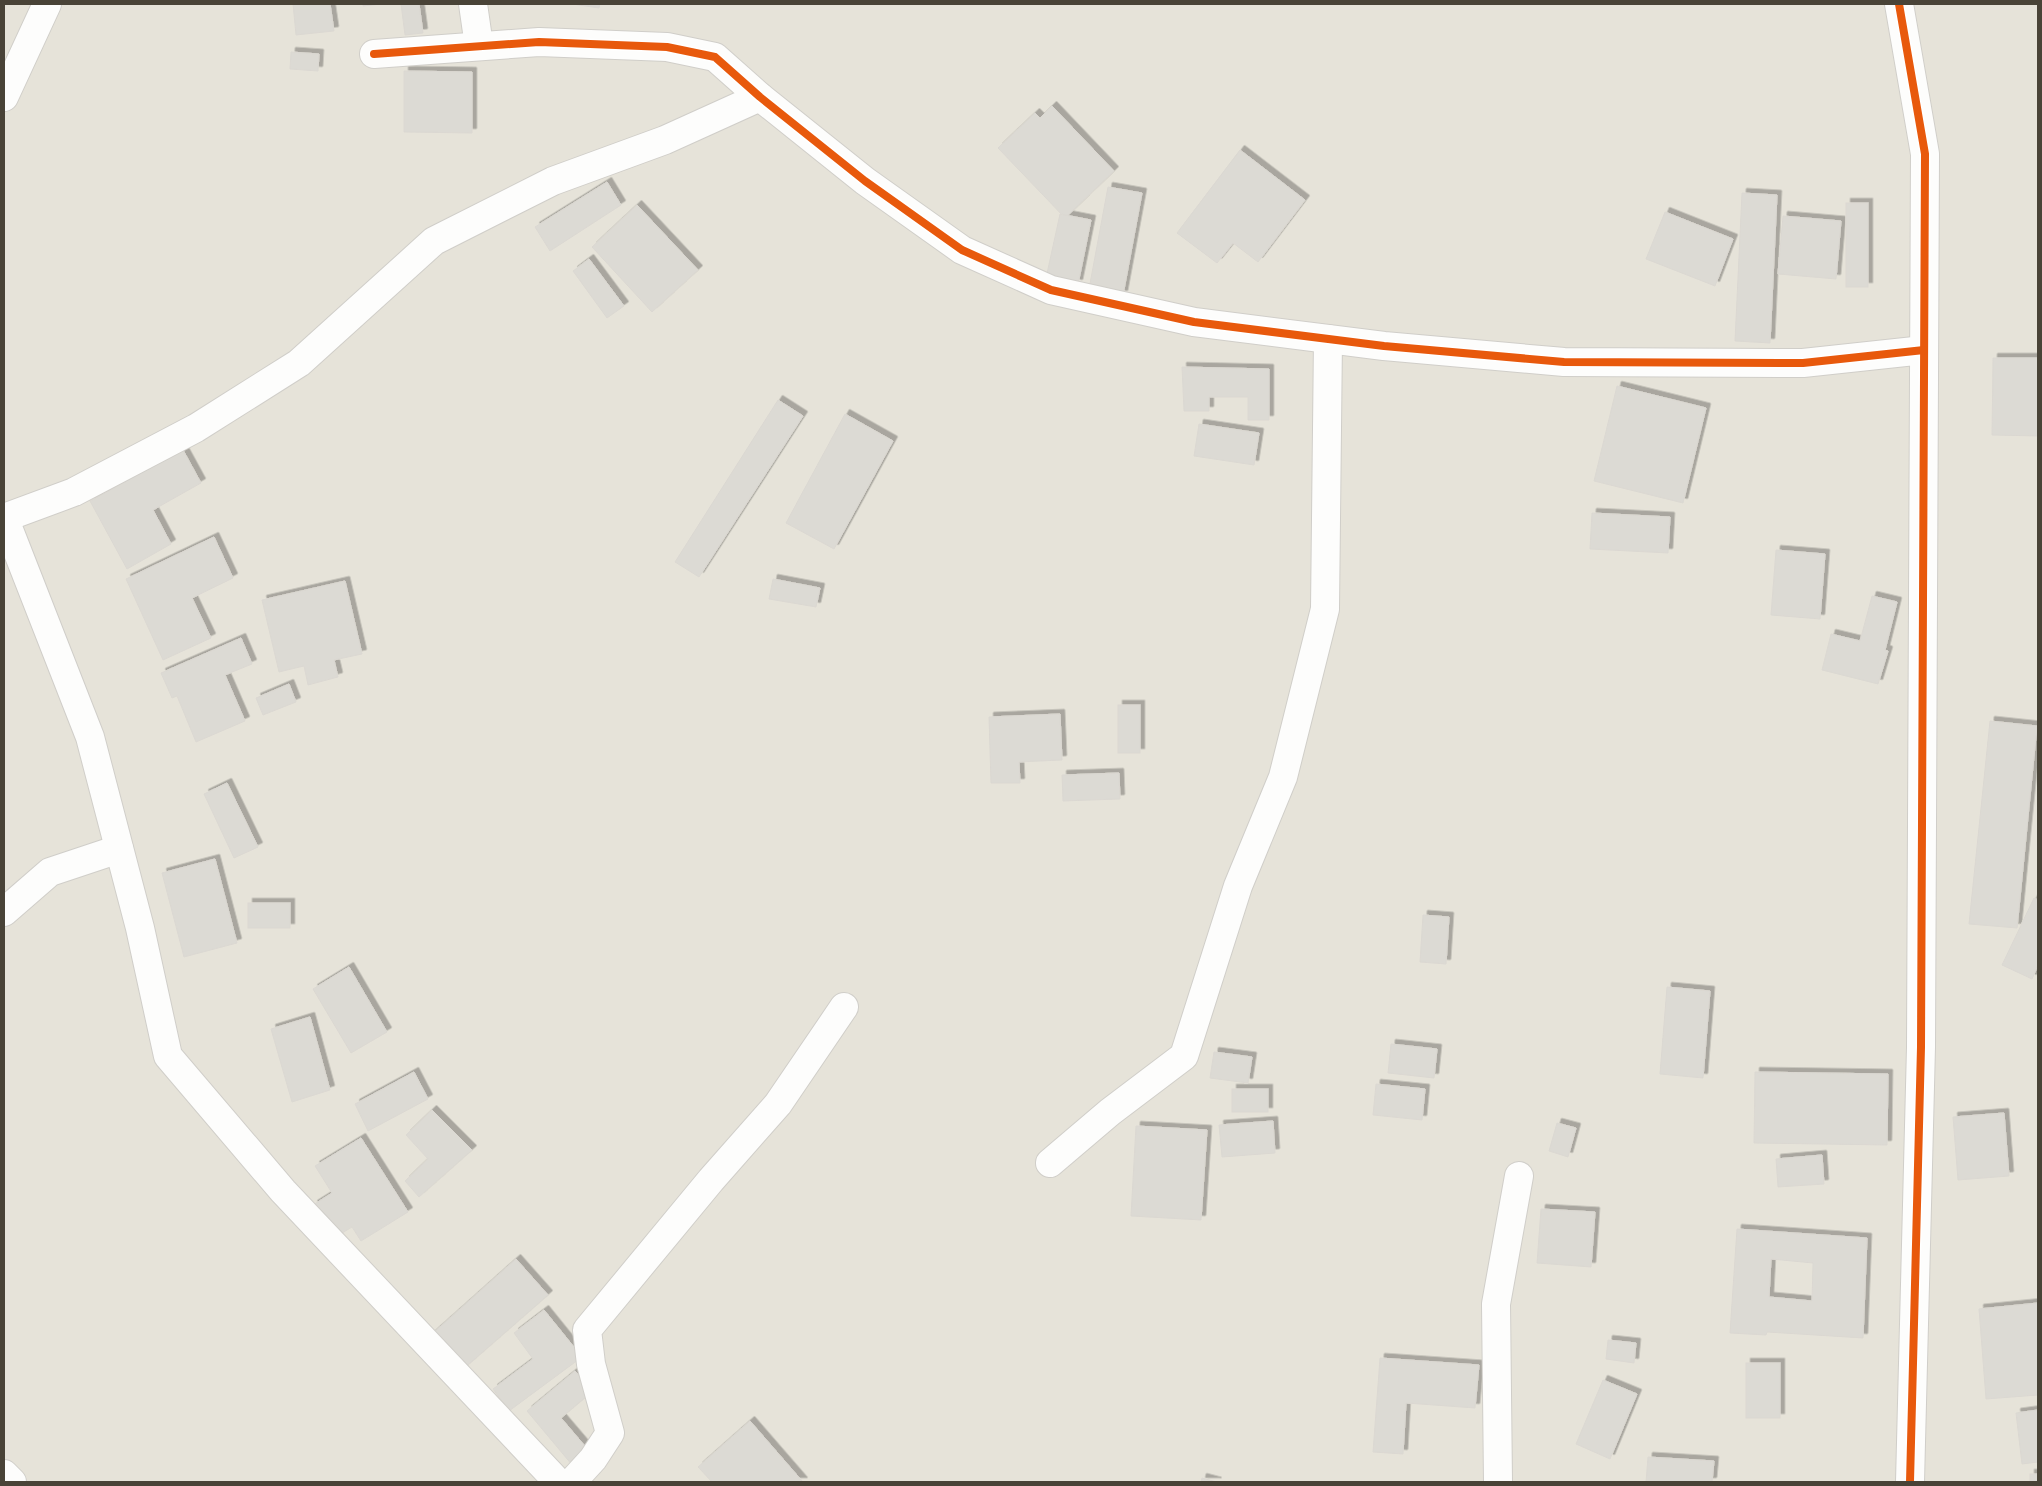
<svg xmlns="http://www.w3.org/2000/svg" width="2042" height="1486" viewBox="0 0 2042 1486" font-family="'Space Grotesk',sans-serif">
<defs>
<filter id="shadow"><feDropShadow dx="4.5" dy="-4.5" stdDeviation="0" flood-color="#0004"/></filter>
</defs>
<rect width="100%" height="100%" fill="#f2f1ec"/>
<rect fill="#e6e3d9" x="4" y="4" width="2034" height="1478"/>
<g fill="#dcdad4" stroke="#dbd8d2" fill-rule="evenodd" filter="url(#shadow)">
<path d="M293 4H330L334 31 296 35Z"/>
<path d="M363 4H382L363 6Z"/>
<path d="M401 4H419L423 33 405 35Z"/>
<path d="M572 4H600L599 8Z"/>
<path d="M291 52 319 54 318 71 290 69Z"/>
<path d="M404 71 472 72V133L404 132Z"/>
<path d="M1052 106 1114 171 1065 218 998 148 1035 113 1040 118Z"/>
<path d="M1240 150 1305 200 1258 262 1233 243 1217 263 1177 233Z"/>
<path d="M607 182 621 205 550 251 535 227Z"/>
<path d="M1108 187 1142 193 1123 295 1089 289Z"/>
<path d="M1742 193 1777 195 1770 343 1735 341Z"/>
<rect x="1846" y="203" width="22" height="84"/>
<path d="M637 205 698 270 652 312 592 247Z"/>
<path d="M1665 212 1733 239 1715 286 1646 259Z"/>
<path d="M1060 214 1091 220 1078 284 1046 278Z"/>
<path d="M1783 216 1841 221 1836 279 1778 274Z"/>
<path d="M589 259 624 306 607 318 573 271Z"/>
<path d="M1993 358H2038V436L1992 435Z"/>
<path d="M1182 367 1269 369V420H1248V397H1209V411H1184Z"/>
<path d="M1617 386 1706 408 1683 503 1594 481Z"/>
<path d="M778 400 803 416 699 577 675 562Z"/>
<path d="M845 414 893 441 834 549 786 523Z"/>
<path d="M1199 424 1259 433 1254 465 1194 456Z"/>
<path d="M183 450 201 483 153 510 171 544 127 569 90 501Z"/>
<path d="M1592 513 1670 517 1668 553 1590 549Z"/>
<path d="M214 537 233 578 192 598 211 638 163 660 126 579Z"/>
<path d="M1776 550 1825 554 1820 619 1771 615Z"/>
<path d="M773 579 820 588 816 607 769 599Z"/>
<path d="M345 581 362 654 334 660 338 677 308 685 304 666 279 672 262 600Z"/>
<path d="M1872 596 1897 602 1885 650 1888 651 1878 684 1822 670 1831 634 1860 641Z"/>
<path d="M241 638 252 664 225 675 245 721 196 742 177 696 172 698 161 673Z"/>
<path d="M289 684 296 702 263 715 256 698Z"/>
<rect x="1118" y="705" width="22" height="48"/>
<path d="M1060 714 1062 760 1019 762 1020 783H991L989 717Z"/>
<path d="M1990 721 2037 726 2017 928 1969 924Z"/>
<path d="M1119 773 1120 799 1063 801 1062 775Z"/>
<path d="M227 783 258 847 234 858 204 794Z"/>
<path d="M215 859 237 943 184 957 162 873Z"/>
<path d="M2034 898 2038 900V965L2032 979 2002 965Z"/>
<rect x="248" y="903" width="42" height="25"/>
<path d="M1423 915 1449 917 1446 964 1420 962Z"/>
<path d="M349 967 387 1032 351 1053 313 989Z"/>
<path d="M1667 987 1710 991 1703 1078 1660 1074Z"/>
<path d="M310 1017 330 1090 292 1102 271 1029Z"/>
<path d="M1391 1044 1437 1049 1434 1078 1388 1073Z"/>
<path d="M1214 1052 1252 1057 1248 1083 1210 1078Z"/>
<path d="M414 1072 428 1099 368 1131 355 1104Z"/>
<path d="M1755 1072 1888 1074 1887 1145 1754 1143Z"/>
<path d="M1376 1084 1425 1089 1422 1120 1373 1115Z"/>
<rect x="1232" y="1089" width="36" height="23"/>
<path d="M432 1110 472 1150 419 1197 405 1181 428 1159 406 1135Z"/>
<path d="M2004 1113 2009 1176 1958 1180 1953 1117Z"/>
<path d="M1273 1121 1275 1153 1222 1157 1219 1125Z"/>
<path d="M1557 1123 1576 1128 1568 1157 1549 1151Z"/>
<path d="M1136 1126 1207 1130 1201 1220 1131 1216Z"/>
<path d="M361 1138 408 1212 361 1241 352 1227 334 1238 313 1205 332 1193 315 1166Z"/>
<path d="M1822 1155 1824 1184 1778 1187 1776 1159Z"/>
<path d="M1541 1209 1595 1212 1591 1267 1537 1263Z"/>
<path d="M1737 1229 1867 1238 1863 1338 1767 1332 1766 1335 1730 1333ZM1771 1259 1813 1263 1812 1301 1769 1297Z"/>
<path d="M516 1259 548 1295 461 1371 431 1335Z"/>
<path d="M2038 1303V1395L1986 1399 1979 1309Z"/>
<path d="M544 1310 582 1357 509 1411 493 1389 533 1359 514 1333Z"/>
<path d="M1608 1340 1636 1343 1634 1363 1606 1359Z"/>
<path d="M1380 1358 1479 1365 1475 1408 1406 1403 1403 1454 1373 1452Z"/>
<rect x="1746" y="1363" width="34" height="55"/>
<path d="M575 1371 593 1391 561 1418 590 1452 573 1466 527 1411Z"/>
<path d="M1603 1380 1637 1394 1610 1459 1576 1444Z"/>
<path d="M2038 1410V1462L2022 1464 2016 1413Z"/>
<path d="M750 1421 803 1482H712L698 1467Z"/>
<path d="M1648 1457 1714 1461 1712 1482H1646Z"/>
<rect x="2030" y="1474" width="8" height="8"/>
<path d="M1202 1478 1217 1482H1201Z"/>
</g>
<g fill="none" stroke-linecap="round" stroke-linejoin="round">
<g stroke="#d0cec9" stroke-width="30">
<g id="minor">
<path d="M473 4 479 46"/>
<path d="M1899 4 1925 154 1921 1047 1910 1482"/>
<path d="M374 54 539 42 667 47 715 57 760 97 865 181 962 250 1051 290 1194 322 1384 346 1564 362 1803 363 1924 350"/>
<path d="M4 97 47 4"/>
<path d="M4 517 90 737 140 928 168 1056 283 1191 558 1482"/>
<path d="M4 518 74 492 196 428 299 363 434 241 553 181 665 140 760 97"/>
<path d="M4 912 50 872 119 849"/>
<path d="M1050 1163 1110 1112 1184 1056 1238 886 1283 777 1325 609 1328 339"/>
<path d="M4 1474 12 1482"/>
<path d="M572 1482 593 1459 610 1433 591 1364 587 1330 711 1180 778 1104 844 1007"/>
<path d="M1498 1482 1496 1304 1519 1176"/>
</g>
</g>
<use href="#minor" stroke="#fdfdfc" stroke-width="28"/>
<g stroke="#fff" stroke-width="11">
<g id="cycleway">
<path d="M1899 4 1925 154 1921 1047 1910 1482"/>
<path d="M374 54 539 42 667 47 715 57 760 97 865 181 962 250 1051 290 1194 322 1384 346 1564 362 1803 363 1924 350"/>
</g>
</g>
<use href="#cycleway" stroke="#e8590c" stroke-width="8"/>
</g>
<rect width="2042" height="1486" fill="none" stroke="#494337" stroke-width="10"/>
</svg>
